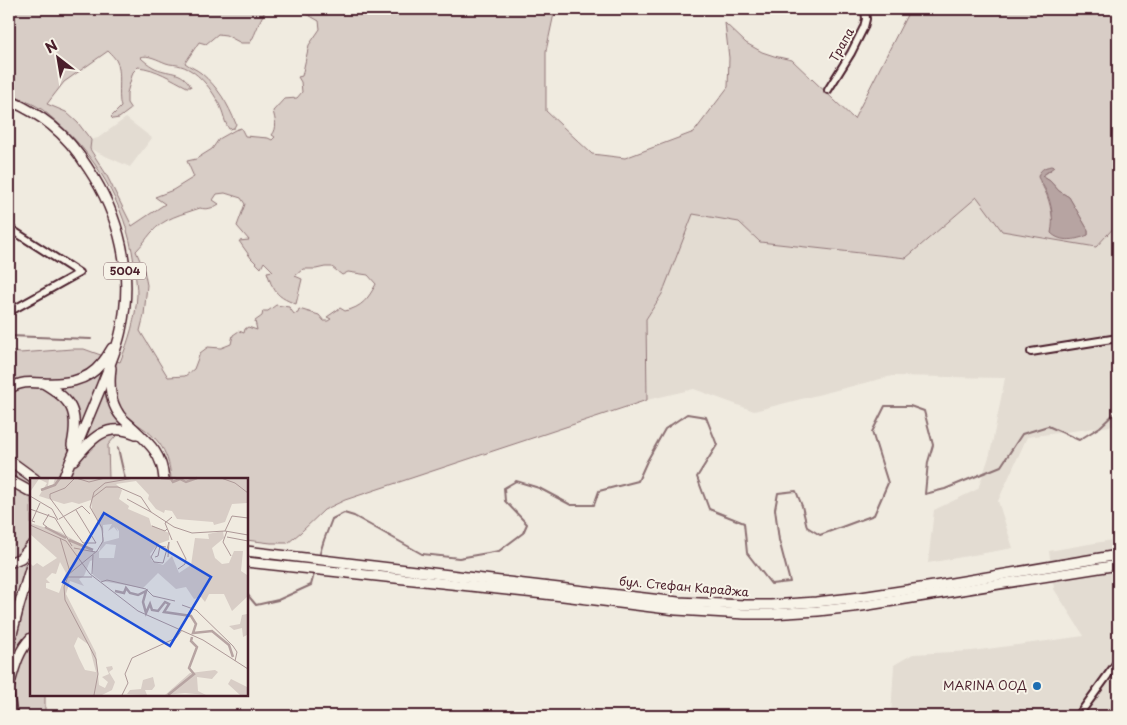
<svg xmlns="http://www.w3.org/2000/svg" width="1127" height="725" viewBox="0 0 1127 725" font-family="'Playpen Sans',sans-serif">
<rect width="100%" height="100%" fill="#f0ebe0"/>
<filter id="ink" filterUnits="userSpaceOnUse"><feTurbulence type="fractalNoise" baseFrequency=".02" numOctaves="2"/><feDisplacementMap in="SourceGraphic" scale="10" xChannelSelector="R" yChannelSelector="G"/><feConvolveMatrix kernelMatrix="1 2 1 2 8 2 1 2 1" color-interpolation-filters="sRGB"/></filter>
<g filter="url(#ink)">
<g fill="#e3dcd2">
<path d="M126 118 152 138 130 167 90 149 91 140 98 138Z"/>
<path d="M977 197 1096 247 1118 223V425L1027 437 998 501 1013 548 928 563 934 510 978 489 990 454 1005 378 892 376 754 411 694 389 647 400 646 319 662 294 673 241 692 214 740 222 760 242 906 258Z"/>
<path d="M1118 539V716H891L894 665 913 654 972 651 1084 636 1054 589 1049 551Z"/>
</g>
<path fill="#d8cdc6" stroke="#917678" fill-rule="evenodd" d="M9 9H267C259 19 257 32 250 43H241L226 35 218 34 206 44 199 42 185 63C190 67 196 69 201 73 218 87 228 104 236 124L234 128 229 129C224 121 225 119 222 111 216 94 199 71 181 66 176 64 171 65 166 63 158 60 148 54 140 57 144 61 148 64 153 67 168 75 182 69 191 87H187C171 79 157 69 138 67L133 72 127 93V103L131 109 119 118 113 119 111 117 121 107C117 94 123 71 116 60 114 57 111 54 108 51L64 82 47 104 66 112 78 123 91 140 90 149 106 174 132 226 165 204 155 197 173 190 194 177 187 161 196 159 212 149 219 139 235 130 241 128 245 136 268 138 272 140 275 137 272 135C278 128 275 119 273 111L284 99 297 98 302 92 301 82 298 77 302 76 309 45 320 29 319 21 298 9H555L546 51V111L592 154 625 158 694 132 728 87 729 58 725 23 746 43 762 52 774 56 792 60 854 119 910 9H1118V223L1096 247 1002 231 977 197 906 258 760 242 739 222 693 214 662 294 646 319 647 400 345 500 324 510 301 532 288 543H271L246 540V479H171C169 448 155 434 130 420L108 445 109 479H31V694H45V716H9V351L20 353 72 349H84L120 362C129 340 136 318 137 295 137 288 136 280 135 272 130 215 101 161 58 123 53 119 48 114 43 110 33 103 20 99 9 94ZM1046 167 1051 170 1042 176 1050 181 1059 191 1069 197 1088 230V235L1053 222C1051 207 1048 194 1040 182ZM225 193 241 198 245 204 237 226 249 240 239 241 251 258 261 268 264 262 273 271 267 272C269 277 270 283 273 287 278 297 286 300 296 304L302 279 295 276 303 269H316L325 267H332L342 275 348 272 368 275 376 284C368 299 362 307 345 311L340 308 327 317 331 319 328 321H324L319 315 299 309 298 313 294 314 289 307 276 305 268 311H263L262 316 255 321 257 330 248 327 245 329 244 333 239 331 233 335 231 344 221 348 208 347 200 353 194 369 185 376 168 377 140 331 144 315 147 285 144 270 136 251C142 245 146 239 151 233 163 218 183 214 200 208 207 210 213 208 219 204L213 200 217 194Z"/>
<path fill="#b7a4a2" stroke="#8b6f72" d="M1051 166 1054 167 1042 176 1050 181 1059 191 1069 197 1088 230V235C1076 240 1061 243 1051 233 1054 219 1052 205 1046 191 1044 186 1040 182 1038 177 1039 170 1045 167 1051 166Z"/>
<g fill="none" stroke-linecap="round" stroke-linejoin="round">
<g stroke="#8b6f72" stroke-width="2">
<path d="M9 336 91 339"/>
<path d="M118 448 125 479"/>
<path d="M320 553 324 540 332 519 344 513 354 516 422 554 459 558 499 551 523 533 527 524 505 501 504 488 516 481 539 488 571 505H594L599 491 638 481 647 461 665 429 687 414 706 417 717 445 697 477 709 509 744 523 747 553 771 584 790 582 779 540 775 509 778 493 796 491 802 506 807 527 820 535 874 515 888 483 872 432 885 406H910L924 411 933 445 928 462 925 494 945 489 1001 466 1022 434 1048 426 1079 440 1100 427 1118 410"/>
<path d="M246 593 256 605 278 600 311 585 314 574"/>
</g>
<g stroke="#4a1f2b" stroke-width="10">
<g id="minor">
<path d="M828 90 851 53 864 27 866 19 865 9"/>
<path d="M9 228 79 273 9 312"/>
<path d="M1031 352 1118 338"/>
<path d="M1078 716 1118 661"/>
</g>
</g>
<g stroke="#4a1f2b" stroke-width="12">
<g id="major">
<path d="M9 100C24 107 38 114 51 125 66 137 78 152 88 168 120 216 134 273 121 330 117 350 108 369 101 387 88 418 76 448 63 479"/>
<path d="M111 368C109 383 110 401 119 414 122 419 128 423 132 427 150 444 162 454 164 479"/>
<path d="M43 383C72 400 79 411 72 445"/>
<path d="M9 389C20 381 30 382 43 383 64 384 87 382 101 364 106 359 109 353 112 348"/>
<path d="M9 460 35 479"/>
<path d="M74 460C91 439 106 421 136 434"/>
<path d="M9 480 31 492"/>
<path d="M246 551 678 602 745 605H771L816 602 861 597 934 586 1118 555"/>
<path d="M246 562 563 596 676 610 745 614H771L818 611 862 606 1118 565"/>
<path d="M9 563 21 558 31 546"/>
<path d="M9 603V650"/>
<path d="M10 642 19 606 31 566"/>
<path d="M9 687C14 669 18 651 31 638"/>
<path d="M9 694 12 716"/>
</g>
</g>
<use href="#minor" stroke="#f7f3e8" stroke-width="6"/>
<use href="#major" stroke="#f7f3e8" stroke-width="9"/>
</g>
</g>
<circle fill="#1f6fb2" stroke="#f7f3e8" stroke-width="2" cx="1037" cy="686" r="5"/>
<g text-anchor="middle" stroke-width="4" stroke-linejoin="round" paint-order="stroke">
<rect fill="#f7f3e8" stroke="#7e5f64" stroke-width="1" x="104" y="262.5" width="42" height="17" rx="4"/>
<g font-size="11" font-weight="bold" fill="#4a1f2b">
<text x="125" y="275">5004</text>
</g>
<g font-size="12" fill="#4a1f2b" stroke="#f7f3e8">
<text transform="translate(842 45) rotate(-61)" y="4">Трапа</text>
<text transform="translate(684 587) rotate(5)" y="4">бул. Стефан Караджа</text>
</g>
<g font-size="12" fill="#4a1f2b" stroke="#f7f3e8" text-anchor="end">
<text x="1027" y="690">MARINA ООД</text>
</g>
</g>
<g transform="translate(30 478)">
<rect width="218" height="218" fill="#f0ebe0"/>
<path d="M1 0H22L19 1 18 8 23 7 25 0H217V25L202 26 195 44 184 47 183 44 147 41 142 33 135 32 134 35 126 31 118 21 119 17 106 3 86 6 92 12 89 21 99 28 98 31 119 40 121 47 139 55V62L128 66 120 76 122 83 133 87 142 78 149 95 161 87 165 60 179 61 178 56 193 53 194 60 182 70 185 80 192 86 199 85 204 73H213L211 93 217 97V119L202 133 194 116H179L175 124 171 119 164 121 156 109 146 111 128 95 113 110 71 103 63 97V82L60 83 54 98 49 101 54 108 40 103 36 116 66 175 69 207 75 210 78 204 72 199 79 196 76 189 82 188 83 191 79 194 85 204 82 212 72 217H0V85L3 88 7 85 13 89 27 80 0 56V45L30 54 63 73H69L74 57 62 32 61 22 49 26 42 24 34 26 9 18 17 5 9 1 0 14ZM82 46 78 53 84 49 88 54 86 49 89 53V60L74 64 73 47ZM76 66 86 67 84 80H69V74ZM30 84 36 95 29 115 16 110V105H20L16 101 22 95 26 96ZM48 159 59 167 66 194 55 192 49 180 44 168ZM217 136V157L213 159 212 150 204 152 199 148 210 146 212 137ZM185 192 188 194 182 201 167 199 168 213 176 217 155 215 135 217 160 195ZM123 199 125 208 122 212H115L117 217 97 216 100 212 111 211 113 202ZM201 201 217 209V217H210L198 206Z" fill="#d8cdc6" fill-rule="evenodd"/>
<path fill="none" stroke="#b7a4a2" stroke-width="2.5" d="M131 0 141 1 143 4 150 1 156 4 167 0M11 12 25 7 30 0M15 49 36 60M39 62 63 72M85 113 94 115 96 110 100 115 108 117 116 113 113 124 116 135 120 126 122 132 128 133 135 124 139 126 134 134 161 138 166 146 163 155 182 153 199 167 203 179M138 217 164 196 159 190 167 169 161 163 162 159"/>
<path fill="none" stroke="#ae9998" stroke-width="1" d="M45 0 35 10 20 16V20L53 65H66L46 32M46 0 59 4 75 0M191 0 205 5 218 15M0 18 22 31 28 42M62 20 76 9H88L111 19 121 34 144 49 162 55 195 53 218 57M97 21 121 34M0 31 25 40 42 68M29 41 52 28 60 36M5 44 2 43 10 25M0 47 36 63 60 96 108 133 173 162 218 191M122 48 135 53 137 51M17 49 13 46 19 36M195 53 202 38 218 40M197 53 193 64 201 78M197 59 218 63M30 60 40 94M142 62 135 45 142 39M147 63 156 81 155 86 148 91M127 68 121 79 124 84 133 85 139 64M44 70 65 74M125 79 128 78 130 68 136 69M138 79 139 64M62 96 63 77M38 99H62M71 104 77 102 116 111 123 118 145 123M152 127 166 132 203 168 207 174 205 183M64 217 68 196 66 181 35 122 34 109 39 96 67 73 73 63 72 50 60 29 64 14 75 5 104 0M92 217 98 205 95 196 102 180 146 160 152 152"/>
<path fill="#1d4ed8" fill-opacity="0.15" stroke="#1d4ed8" stroke-width="2.5" d="M74 35 181 99 140 168 33 104Z"/>
<rect width="218" height="218" fill="none" stroke="#4a1f2b" stroke-width="2.5"/>
</g>
<rect width="1127" height="725" fill="none" stroke="#f7f3e8" stroke-width="30"/>
<rect x="15" y="15" width="1097" height="695" fill="none" stroke="#4a1f2b" stroke-width="2" filter="url(#ink)"/>
<g transform="translate(58 58) rotate(329)" stroke="#f7f3e8" stroke-width="4" paint-order="stroke">
<path d="M0-4L9 19L0 12L-9 19Z" fill="#4a1f2b"/>
<text y="-8" font-size="14" font-weight="bold" text-anchor="middle" fill="#4a1f2b">N</text>
</g>
</svg>
